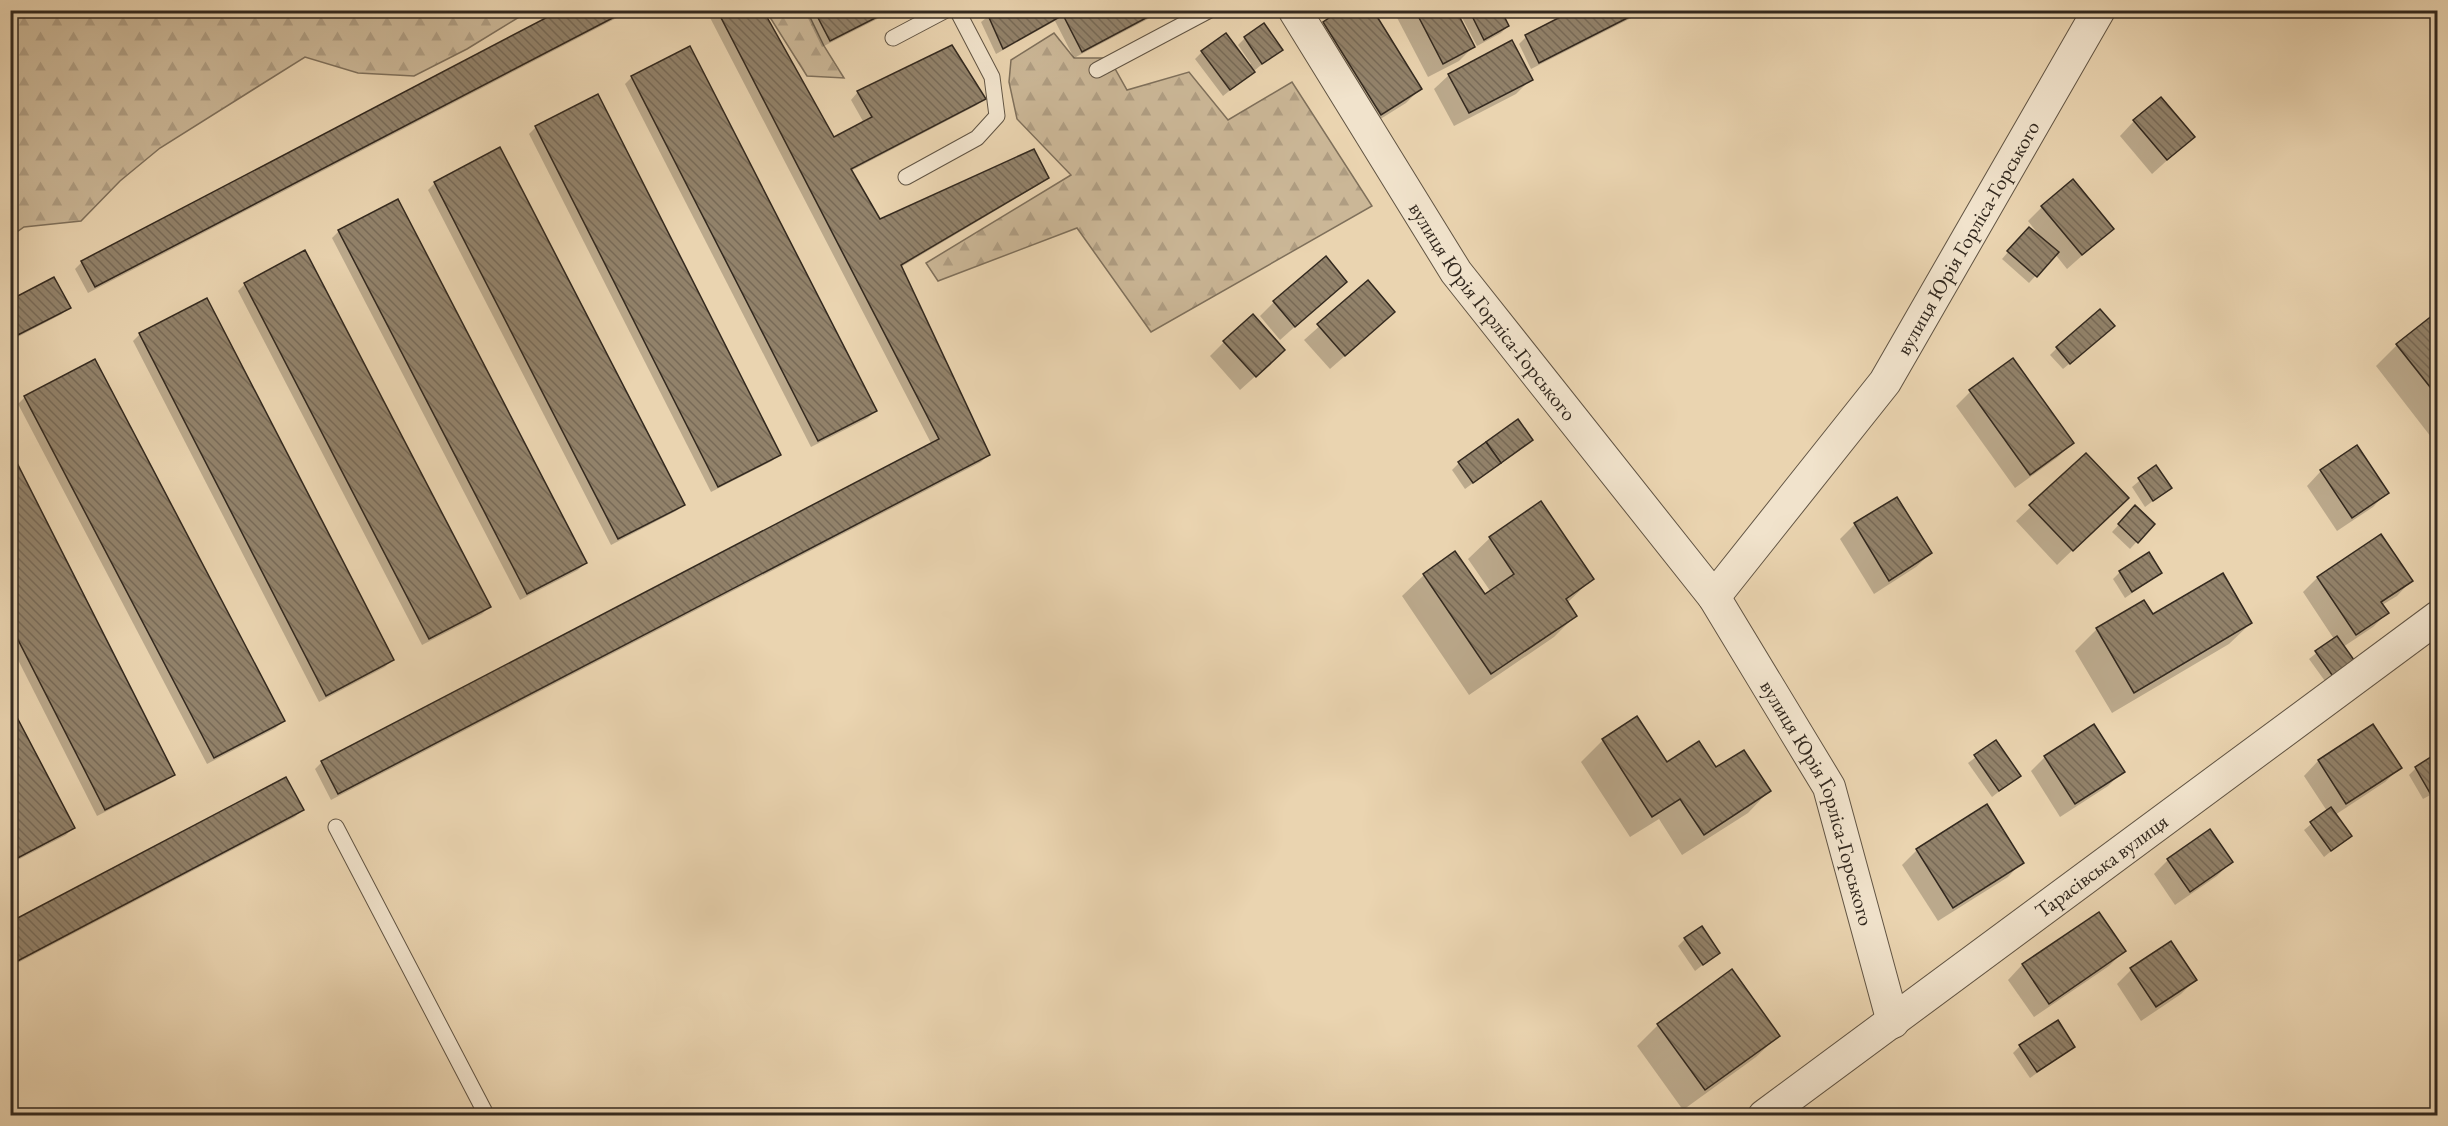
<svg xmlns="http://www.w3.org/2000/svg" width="2448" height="1126" viewBox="0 0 2448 1126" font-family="'EB Garamond',serif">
<defs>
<pattern id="forest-firs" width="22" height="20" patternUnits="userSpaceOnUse" patternTransform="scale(1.5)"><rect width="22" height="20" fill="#cbb797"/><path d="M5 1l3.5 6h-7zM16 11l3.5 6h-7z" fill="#af9d82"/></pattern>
<pattern id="building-back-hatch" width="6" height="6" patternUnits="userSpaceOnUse" patternTransform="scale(1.5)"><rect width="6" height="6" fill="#92826a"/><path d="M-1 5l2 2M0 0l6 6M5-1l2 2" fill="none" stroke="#786a57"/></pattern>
</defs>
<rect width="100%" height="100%" fill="#ead4b0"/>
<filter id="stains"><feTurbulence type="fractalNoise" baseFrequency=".00333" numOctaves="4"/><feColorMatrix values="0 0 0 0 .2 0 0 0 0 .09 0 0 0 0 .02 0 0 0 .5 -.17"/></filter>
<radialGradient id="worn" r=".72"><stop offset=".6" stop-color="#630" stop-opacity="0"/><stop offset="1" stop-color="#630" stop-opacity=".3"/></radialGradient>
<g fill="url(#forest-firs)" stroke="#7f705b" stroke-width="1.5">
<path d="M11 10H529V11L467 49 414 76 358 73 305 57 160 148 120 181 81 221 24 227 11 236Z"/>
<path d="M766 11H807L824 46 844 78 807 76Z"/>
<path d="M1054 33 1074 58H1109L1127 90 1189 72 1228 120 1292 82 1372 206 1151 332 1077 228 938 281 926 263 1071 175 1017 119 1009 82 1011 60Z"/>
</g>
<g fill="#0003">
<path d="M565 10H632L88 293 75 269 82 262Z"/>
<path d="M706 10H761L833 139 864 123 851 100 857 93 951 47 984 98 977 105 851 171 879 221 1047 177 1040 184 901 267 988 455 981 462 331 800 315 769 322 762 932 445Z"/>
<path d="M804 10H895L822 47Z"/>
<path d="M996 10H1165L1074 58 1055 21 996 54 981 22Z"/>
<path d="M1344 10 1420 89 1406 103 1366 128 1309 38 1324 23Z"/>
<path d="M1393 10H1454L1473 47 1459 61 1428 77Z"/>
<path d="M1458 10H1499L1508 26 1501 33 1477 46Z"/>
<path d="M1578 10H1647L1531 69 1519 44 1526 37Z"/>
<path d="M1245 38 1281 49 1223 96 1195 59 1202 52 1249 65 1251 64 1238 45Z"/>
<path d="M1449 75 1531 79 1516 94 1454 126 1434 89Z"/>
<path d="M632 77 875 411 868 418 811 447 625 84Z"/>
<path d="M2134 121 2193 137 2152 174 2120 136Z"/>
<path d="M536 127 779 454 772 461 711 492 529 134Z"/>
<path d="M435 183 683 504 676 511 611 545 428 190Z"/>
<path d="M397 201 585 563 578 570 520 600 332 238 339 231Z"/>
<path d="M2042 207 2112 229 2067 269 2055 254 2029 283 2002 259 2022 236 2039 235 2028 221Z"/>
<path d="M1345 282 1280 340 1260 316 1274 302Z"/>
<path d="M1368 283 1379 326 1330 369 1304 340Z"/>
<path d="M245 284 489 607 482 614 422 645 238 291Z"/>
<path d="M10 302 69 307 62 314 10 341Z"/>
<path d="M2438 313V446L2376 366 2397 345Z"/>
<path d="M2106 333 2063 369 2050 355 2057 348Z"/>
<path d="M140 334 392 660 385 667 319 702 133 341Z"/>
<path d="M1224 342 1269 364 1240 390 1210 356Z"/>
<path d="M1970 392 2072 443 2058 457 2015 488 1956 406Z"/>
<path d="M25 397 283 721 276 728 207 764 18 404Z"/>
<path d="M1531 440 1465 489 1452 470 1459 463Z"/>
<path d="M10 452 173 774 166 781 97 816 10 644Z"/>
<path d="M2086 455 2112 512 2057 565 2016 521Z"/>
<path d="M2156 467 2170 488 2145 507 2132 487Z"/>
<path d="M2321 471 2387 492 2373 507 2337 531 2307 486Z"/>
<path d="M1897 499 1931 553 1916 567 1874 594 1840 539 1854 525Z"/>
<path d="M2135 507 2153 524 2130 549 2112 532Z"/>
<path d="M1490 538 1592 579 1567 603 1575 616 1554 637 1469 695 1402 596 1424 575 1455 553 1484 596 1491 592 1468 559Z"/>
<path d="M2120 572 2161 573 2125 598 2113 579Z"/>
<path d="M2317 578 2411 581 2397 596 2382 605 2387 613 2373 627 2343 647 2330 688 2309 659 2334 639 2303 592Z"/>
<path d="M2143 602 2152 616 2251 623 2229 644 2112 713 2075 651 2097 629Z"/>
<path d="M10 707 73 828 66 835 10 864Z"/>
<path d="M1637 718 1666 764 1716 769 1769 791 1748 813 1682 855 1659 819 1630 837 1581 762 1603 740Z"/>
<path d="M2373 726 2400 768 2385 782 2335 815 2350 836 2324 857 2304 830 2327 811 2304 776 2318 761Z"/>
<path d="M1996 742 2019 776 1992 797 1968 763Z"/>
<path d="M2437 755 2438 791 2423 799 2409 775 2416 768Z"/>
<path d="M2045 757 2123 771 2108 786 2060 817 2031 771Z"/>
<path d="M1986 806 2022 862 2008 877 1938 921 1902 865 1917 850Z"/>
<path d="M302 810 295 817 10 967V923Z"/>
<path d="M2168 860 2231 862 2217 876 2175 905 2154 874Z"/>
<path d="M2098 914 2124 951 2109 966 2034 1017 2008 980 2022 965Z"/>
<path d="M1685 939 1718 953 1695 971 1678 946Z"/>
<path d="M2131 970 2195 980 2181 994 2141 1021 2117 984Z"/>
<path d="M1658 1025 1778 1036 1756 1057 1683 1110 1637 1046Z"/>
<path d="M2020 1046 2074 1047 2030 1078 2013 1053Z"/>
<path d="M1336 1110 1340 1116H1329Z"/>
</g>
<g fill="url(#building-back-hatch)" stroke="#33291f" stroke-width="1.5">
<path d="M561 10H628L95 287 81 261Z"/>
<path d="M717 10H763L834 137 872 117 857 91 952 45 986 99 851 169 880 219 1034 149 1049 178 901 265 990 455 338 794 321 761 939 439Z"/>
<path d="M814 10H891L830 41Z"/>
<path d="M992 10H1161L1082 52 1063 15 1003 49 987 13Z"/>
<path d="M1341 10H1373L1422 89 1381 115 1323 22Z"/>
<path d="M1415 10H1456L1475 47 1443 64Z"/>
<path d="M1469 10H1501L1509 26 1484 40Z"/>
<path d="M1574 10H1643L1539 63 1525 35Z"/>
<path d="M1264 23 1283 50 1262 64 1244 37Z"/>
<path d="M1226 33 1255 72 1230 90 1201 51Z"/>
<path d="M1512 40 1533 80 1469 113 1448 74Z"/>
<path d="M690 46 877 411 818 441 631 76Z"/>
<path d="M598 94 781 455 718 487 535 126Z"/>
<path d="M2161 97 2195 137 2167 160 2133 120Z"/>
<path d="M500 147 685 505 618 539 434 182Z"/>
<path d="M2073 179 2114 229 2082 255 2041 206Z"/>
<path d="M398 199 587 563 527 594 338 230Z"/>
<path d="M2029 227 2059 252 2037 277 2007 251Z"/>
<path d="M305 250 491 607 429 639 244 283Z"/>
<path d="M1326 256 1347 282 1295 327 1273 301Z"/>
<path d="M54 277 71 308 10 339V300Z"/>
<path d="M1368 280 1395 312 1345 356 1317 324Z"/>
<path d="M207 298 394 660 326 696 139 333Z"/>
<path d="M2100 309 2115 326 2070 364 2056 347Z"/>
<path d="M2438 311V397L2396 344Z"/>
<path d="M1253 314 1285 350 1256 377 1223 341Z"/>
<path d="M2013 358 2074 443 2030 475 1969 390Z"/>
<path d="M95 359 285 721 214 758 24 396Z"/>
<path d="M1518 419 1533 440 1501 463 1486 442Z"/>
<path d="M1486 442 1501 463 1473 483 1458 462Z"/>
<path d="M2357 445 2389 493 2352 518 2320 470Z"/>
<path d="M10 449 175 775 105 810 10 624Z"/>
<path d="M2086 453 2129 498 2073 551 2029 505Z"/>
<path d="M2156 465 2172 488 2153 501 2138 478Z"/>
<path d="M1897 497 1932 553 1889 581 1854 523Z"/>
<path d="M1541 501 1594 579 1566 599 1577 616 1491 674 1423 574 1455 551 1485 594 1514 574 1489 537Z"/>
<path d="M2135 505 2155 524 2138 543 2118 524Z"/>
<path d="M2381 534 2413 581 2381 602 2389 613 2356 635 2317 577Z"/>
<path d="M2149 552 2162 573 2132 592 2119 571Z"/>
<path d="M2223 573 2252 623 2134 693 2096 628 2144 600 2153 614Z"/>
<path d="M2337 636 2359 667 2337 682 2315 651Z"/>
<path d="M10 704 75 828 12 861 10 857Z"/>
<path d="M1637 716 1667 762 1699 741 1716 767 1744 750 1771 791 1704 835 1680 799 1652 817 1602 739Z"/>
<path d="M2094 724 2125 772 2075 804 2044 756Z"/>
<path d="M2373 724 2402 768 2346 804 2318 760Z"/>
<path d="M1996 740 2021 776 1999 791 1974 755Z"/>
<path d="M2437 753 2438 789 2430 793 2415 767Z"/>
<path d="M286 777 304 810 10 965V922Z"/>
<path d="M1987 804 2024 863 1953 908 1916 849Z"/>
<path d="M2331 807 2352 836 2331 851 2310 822Z"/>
<path d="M2210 829 2233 862 2190 892 2167 859Z"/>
<path d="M2099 912 2126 951 2049 1004 2022 964Z"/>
<path d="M1702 926 1720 953 1703 965 1684 938Z"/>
<path d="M2171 941 2197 980 2156 1007 2130 968Z"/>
<path d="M1732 969 1780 1036 1705 1090 1657 1024Z"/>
<path d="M2058 1020 2075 1047 2037 1072 2019 1045Z"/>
</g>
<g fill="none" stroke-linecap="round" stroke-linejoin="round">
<g stroke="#615443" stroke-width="17">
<g id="service">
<path d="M893 38 946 10"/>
<path d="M1097 70 1210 10"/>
<path d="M906 177 977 138 997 116 992 77 957 10"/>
<path d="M336 827 487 1116"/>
</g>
</g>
<g stroke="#615443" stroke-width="34">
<g id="minor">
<path id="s1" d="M1295 11 1456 272 1714 597 1829 787 1893 1022"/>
<path id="s2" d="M1714 597 1885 382 2099 10"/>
<path id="s3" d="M1764 1116 2438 617"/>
</g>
</g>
<use href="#service" stroke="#f1e3cc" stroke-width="15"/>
<use href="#minor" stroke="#f1e3cc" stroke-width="32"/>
</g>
<g text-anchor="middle" stroke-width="6" stroke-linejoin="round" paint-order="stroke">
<g font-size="21" fill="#33291f" stroke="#f1e3cc">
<text dy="7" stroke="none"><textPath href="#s2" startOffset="441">вулиця Юрія Горліса-Горського</textPath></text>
<text dy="7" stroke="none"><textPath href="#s1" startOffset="360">вулиця Юрія Горліса-Горського</textPath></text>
<text dy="7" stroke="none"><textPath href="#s1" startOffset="954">вулиця Юрія Горліса-Горського</textPath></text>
<text dy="7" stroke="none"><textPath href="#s3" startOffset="420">Тарасівська вулиця</textPath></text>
</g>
</g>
<rect width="2448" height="1126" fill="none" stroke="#ead4b0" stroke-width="36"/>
<rect x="12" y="12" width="2424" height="1102" fill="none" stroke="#33291f" stroke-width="3"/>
<rect x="18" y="18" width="2412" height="1090" fill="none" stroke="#33291f" stroke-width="1.5"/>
<rect width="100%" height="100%" filter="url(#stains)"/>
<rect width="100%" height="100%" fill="url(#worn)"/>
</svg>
